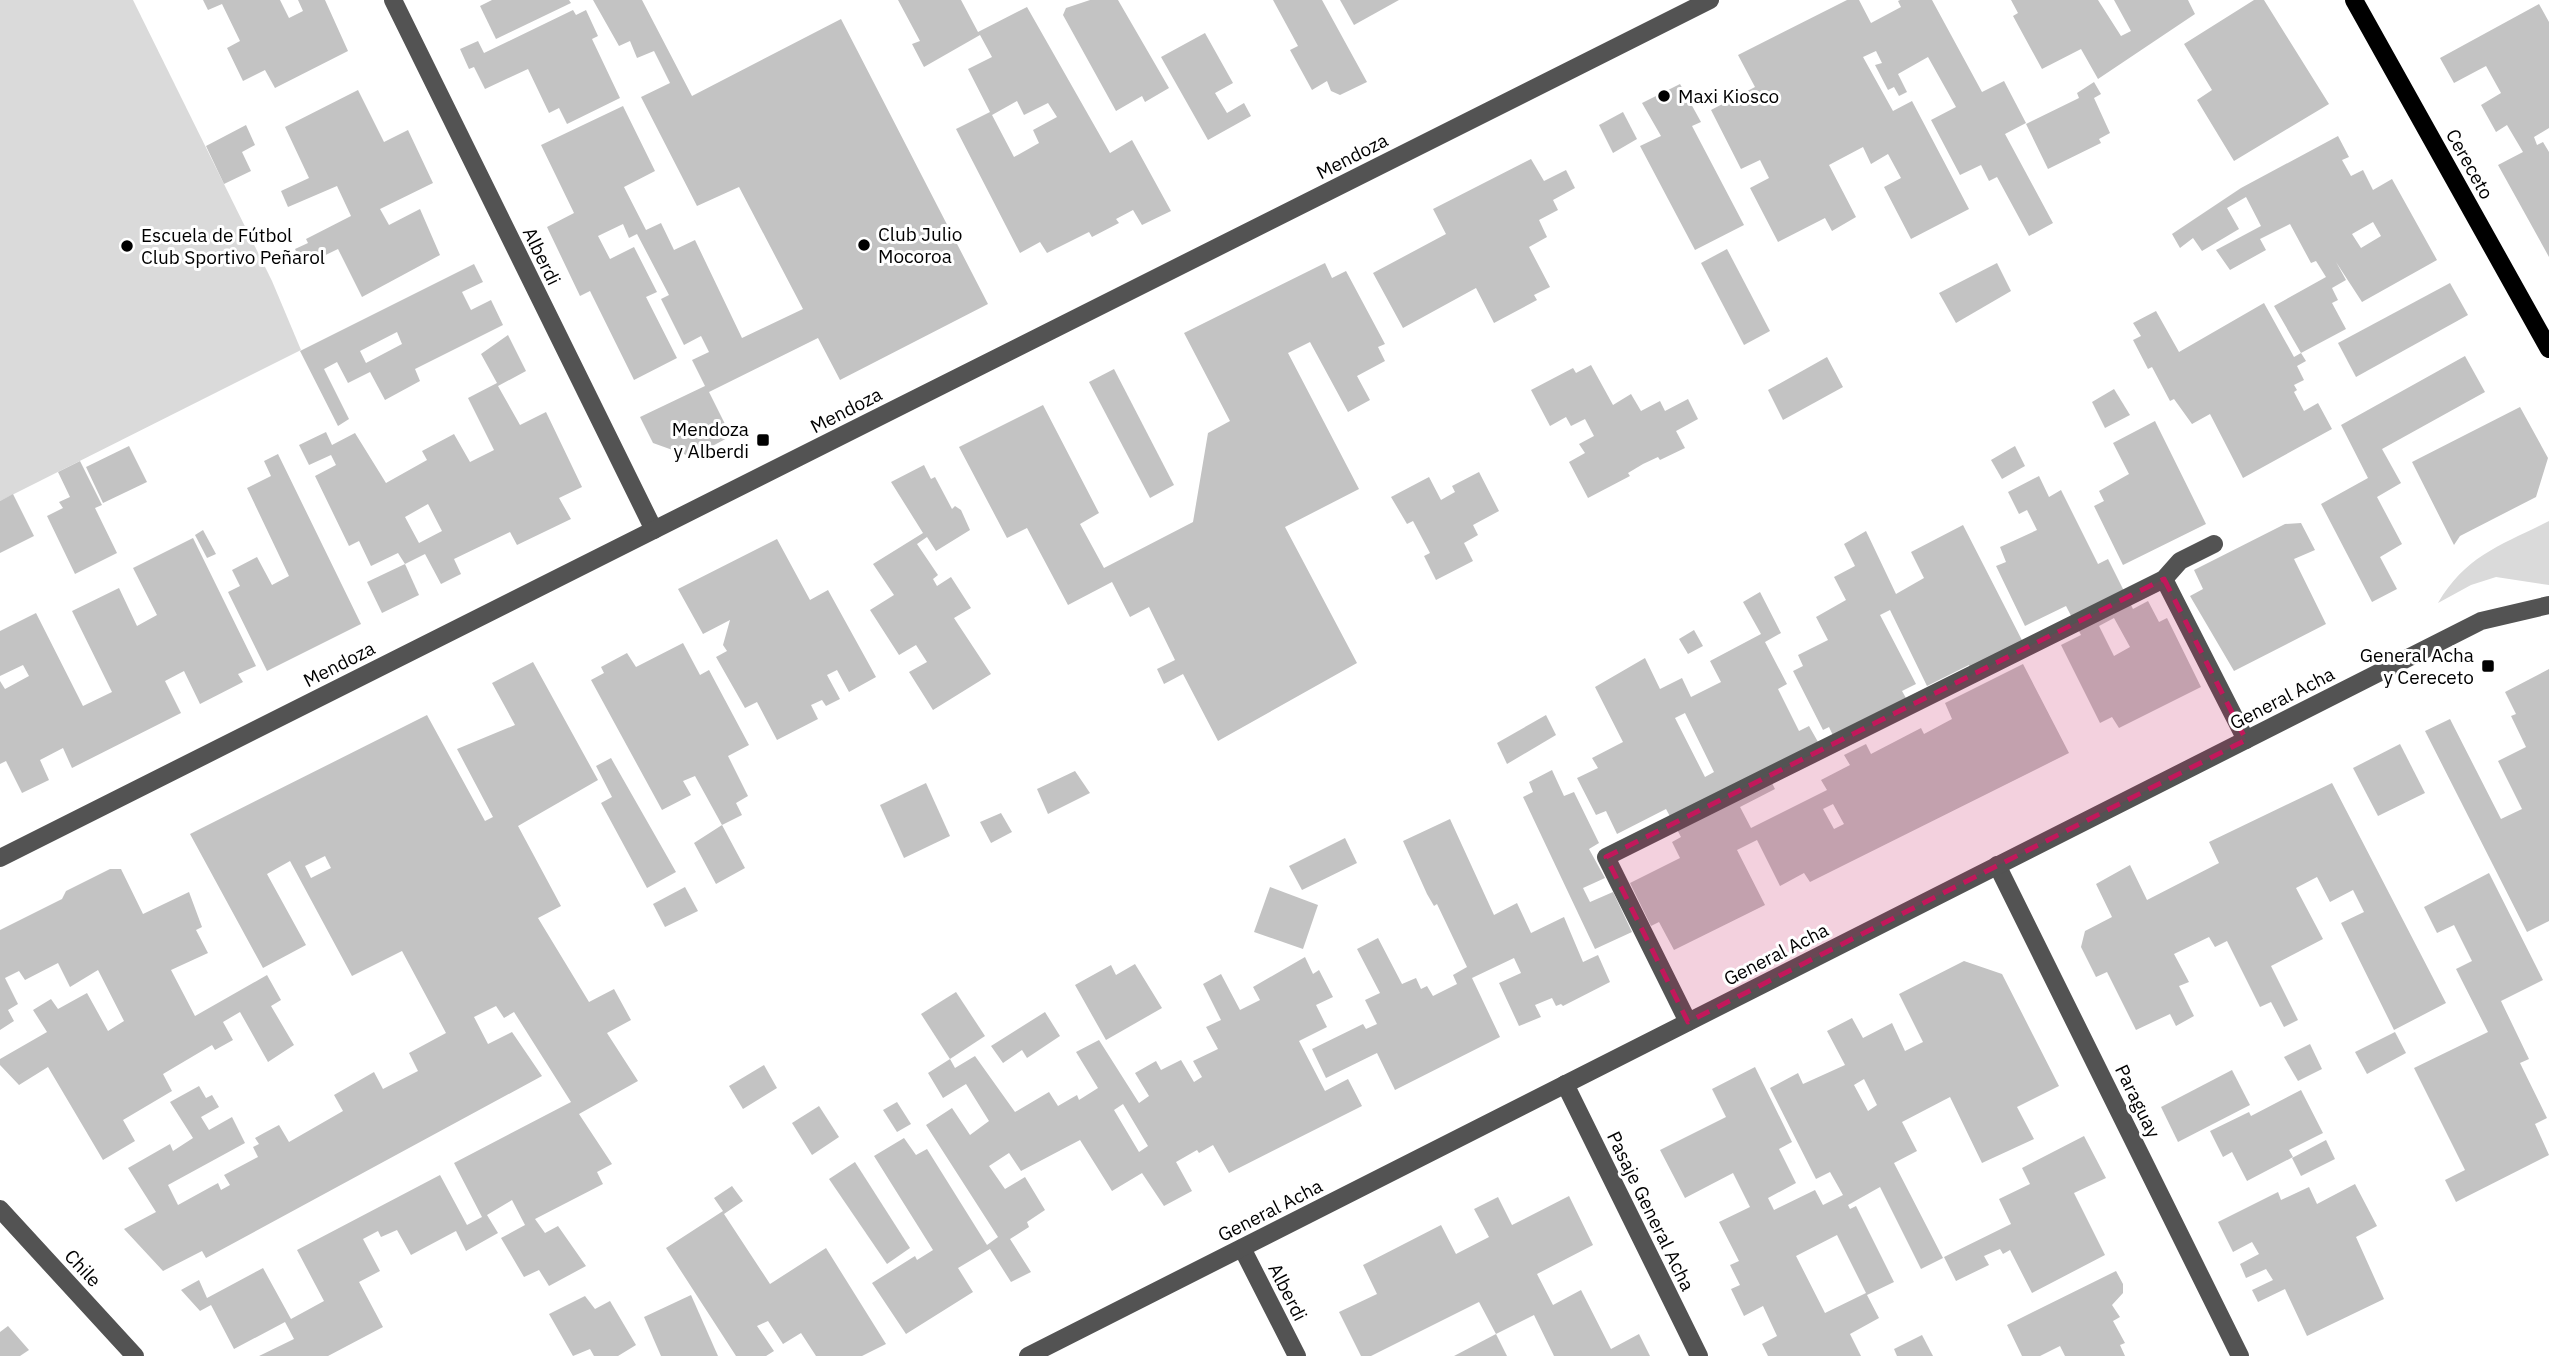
<svg xmlns="http://www.w3.org/2000/svg" width="2549" height="1356" viewBox="0 0 2549 1356" font-family="'IBM Plex Sans',sans-serif">
<rect width="100%" height="100%" fill="#fff"/>
<g fill="#dadada">
<path d="M0 0H133L272 281 301 350 0 501Z"/>
<path d="M2549 521V585L2496 577 2471 585 2438 603C2466 555 2502 545 2549 521Z"/>
</g>
<g fill="#c3c3c3" fill-rule="evenodd">
<path d="M203 0H280L289 18 303 11 298 0H325L348 51 275 88 265 70 243 81 227 48 240 41 222 4 208 10Z"/>
<path d="M492 0H569L571 3 496 39 480 6Z"/>
<path d="M593 0H642L692 96 841 19 988 304 840 380 818 338 709 392 731 436 692 457 653 443 640 417 705 386 692 360 709 352 701 336 684 345 661 299 669 295 637 234 629 238 623 224 598 236 610 259 634 247 657 292 646 297 677 358 634 380 590 291 580 296 547 227 574 213 541 145 623 106 655 171 624 187 646 230 661 223 674 250 695 240 742 338 803 309 739 187 697 206 641 97 670 83 654 51 637 58 630 41 619 46Z"/>
<path d="M898 0H961L978 32 1027 7 1110 153 1132 140 1171 211 1142 225 1133 210 1116 219 1119 223 1092 237 1089 232 1047 253 1040 242 1020 253 956 129 990 112 968 69 992 57 980 35 924 67 912 44 920 41ZM1017 101 1024 115 1048 103 1057 117 1033 130 1039 143 1014 157 992 115Z"/>
<path d="M1090 0H1118L1169 88 1145 102 1142 96 1116 111 1063 15 1066 8Z"/>
<path d="M1273 0H1322L1367 82 1340 95 1331 91 1327 81 1312 90 1290 50 1298 46Z"/>
<path d="M1340 0H1399L1354 25Z"/>
<path d="M1847 0H1859L1871 23 1901 7 1898 1 1900 0H1932L1982 92 2004 81 2026 123 2005 134 2053 223 2029 236 1997 177 1989 181 1981 165 1960 175 1931 120 1956 107 1928 57 1898 74 1907 92 1899 96 1894 87 1888 90 1875 65 1882 63 1876 51 1863 57 1893 111 1912 101 1969 209 1911 239 1884 187 1901 178 1888 154 1871 164 1863 147 1829 165 1856 217 1832 231 1825 218 1778 242 1750 188 1769 178 1760 160 1741 169 1711 110 1755 87 1738 55Z"/>
<path d="M2011 0H2098L2121 36 2131 31 2114 0H2188L2195 14 2098 79 2081 49 2042 69 2013 16 2018 13Z"/>
<path d="M2254 0H2264L2329 104 2234 161 2197 100 2212 90 2184 44Z"/>
<path d="M2539 4 2549 22V128L2534 137 2537 145 2543 142 2549 152V257L2498 165 2523 152 2507 125 2496 132 2481 105 2501 93 2486 66 2454 83 2440 58Z"/>
<path d="M573 10 576 15 586 10 598 36 592 39 620 98 567 124 559 108 549 113 528 69 485 89 474 67 469 69 460 49 478 41 484 53Z"/>
<path d="M1205 33 1233 83 1215 93 1227 113 1244 103 1251 116 1208 140 1161 57Z"/>
<path d="M2094 82 2101 94 2094 98 2110 133 2099 139 2101 143 2048 169 2026 124 2079 98 2077 93Z"/>
<path d="M1680 84 1701 122 1692 126 1744 225 1695 250 1640 146 1661 136 1642 103Z"/>
<path d="M358 90 384 142 408 130 433 183 380 209 389 225 420 209 440 255 362 297 338 249 303 266 295 249 308 243 306 239 351 216 337 186 288 207 281 191 309 178 285 127Z"/>
<path d="M1623 112 1637 139 1613 153 1599 125Z"/>
<path d="M246 125 255 145 242 152 251 171 224 184 206 146Z"/>
<path d="M2338 136 2349 157 2342 160 2351 176 2363 170 2373 190 2392 179 2437 260 2362 302 2336 262 2346 280 2332 288 2338 300 2332 303 2346 329 2301 353 2274 306 2326 277 2316 261 2311 263 2290 224 2260 239 2266 250 2230 270 2216 250 2261 226 2246 197 2227 208 2239 229 2202 251 2193 238 2180 248 2172 234 2241 188ZM2373 222 2381 236 2361 248 2352 234Z"/>
<path d="M1531 159 1544 181 1566 170 1575 188 1553 200 1558 210 1539 220 1547 237 1529 247 1550 287 1534 295 1537 300 1494 323 1476 288 1403 328 1373 273 1446 234 1433 209Z"/>
<path d="M1727 249 1770 331 1744 345 1701 263Z"/>
<path d="M1325 263 1332 278 1346 271 1385 344 1378 347 1385 361 1357 376 1370 400 1348 412 1310 342 1288 353 1359 489 1285 527 1357 663 1218 741 1183 674 1164 684 1157 669 1175 660 1149 607 1130 617 1112 582 1068 605 1027 528 1007 538 959 447 1043 405 1099 513 1080 524 1104 568 1193 522 1208 433 1230 421 1184 333Z"/>
<path d="M1997 263 2011 291 1956 323 1939 293Z"/>
<path d="M474 264 483 282 462 292 471 310 491 300 503 325 415 369 420 381 385 400 370 372 348 383 337 362 324 369 349 419 338 426 300 351ZM397 332 402 344 366 363 360 351Z"/>
<path d="M2450 283 2468 315 2356 377 2338 343Z"/>
<path d="M2264 303 2294 357 2301 353 2306 361 2297 366 2304 380 2294 385 2297 390 2294 392 2304 411 2318 403 2332 429 2243 478 2210 414 2192 424 2174 399 2170 401 2152 367 2148 369 2133 340 2141 336 2133 323 2156 311 2179 352Z"/>
<path d="M508 335 526 371 498 386 520 425 546 412 582 487 559 498 571 519 517 545 510 532 454 559 461 574 441 584 425 554 405 564 398 553 371 566 359 541 349 546 315 476 336 465 331 455 309 465 299 445 326 432 332 445 355 433 386 483 427 460 422 451 454 434 470 462 494 450 468 398 497 383 481 354ZM428 504 442 531 419 543 405 517Z"/>
<path d="M2465 356 2485 392 2382 449 2401 483 2377 497 2402 544 2380 557 2397 589 2372 602 2321 504 2368 478 2341 425Z"/>
<path d="M1827 357 1843 387 1783 420 1768 390Z"/>
<path d="M1591 365 1613 405 1631 394 1641 411 1660 401 1665 411 1688 399 1698 419 1676 431 1685 448 1660 460 1658 457 1643 464 1628 473 1630 476 1588 498 1569 462 1585 453 1579 444 1594 436 1585 419 1571 426 1566 417 1550 426 1531 390 1573 368 1576 373Z"/>
<path d="M1114 369 1174 485 1150 498 1089 382Z"/>
<path d="M2114 389 2130 415 2105 428 2092 402Z"/>
<path d="M2520 407 2548 458 2536 497 2460 536 2454 545 2412 462Z"/>
<path d="M2155 421 2206 524 2123 565 2094 506 2104 501 2099 491 2129 474 2113 443Z"/>
<path d="M129 446 147 482 103 503 86 467Z"/>
<path d="M2015 446 2025 466 2002 479 1991 460Z"/>
<path d="M278 454 361 624 267 671 228 592 240 586 232 570 257 557 272 585 289 576 247 488 271 476 264 461Z"/>
<path d="M80 461 102 505 95 508 117 553 75 574 47 516 63 508 59 502 70 497 58 472Z"/>
<path d="M924 465 931 479 935 477 952 509 955 506 961 510 970 530 936 551 927 537 917 544 938 575 933 579 937 586 951 577 971 608 954 618 991 674 933 710 909 672 927 662 916 645 899 655 870 610 894 595 873 564 923 533 891 482Z"/>
<path d="M1479 472 1499 511 1473 525 1478 535 1464 543 1473 561 1436 580 1424 556 1430 553 1413 521 1407 524 1391 497 1429 477 1441 500 1455 492 1452 486Z"/>
<path d="M2039 476 2049 497 2061 490 2098 564 2108 559 2133 609 2148 601 2159 622 2167 618 2201 687 2119 728 2112 717 2100 723 2061 645 2081 635 2066 606 2025 626 1996 566 2006 562 2000 547 2037 530 2027 510 2019 514 2008 492ZM2114 618 2130 647 2114 656 2099 626Z"/>
<path d="M13 494 34 536 0 553V501Z"/>
<path d="M2301 523 2315 550 2294 559 2326 624 2234 671 2190 596 2203 589 2194 570 2285 524Z"/>
<path d="M1963 525 2027 650 1974 676 1969 665 1927 686 1890 610 1880 615 1916 684 1902 691 1911 707 1837 744 1829 727 1823 730 1793 671 1803 666 1798 655 1828 640 1816 617 1846 600 1834 577 1855 566 1844 544 1866 531 1896 594 1924 578 1911 552Z"/>
<path d="M203 530 216 554 207 558 195 535Z"/>
<path d="M193 538 256 666 238 674 243 682 200 704 184 671 165 681 181 713 72 768 63 748 40 760 49 780 22 793 6 761 0 764V681L5 689 29 676 23 665 0 676V631L36 613 83 706 112 692 72 611 119 588 137 626 157 615 133 568Z"/>
<path d="M777 539 810 600 828 590 876 677 849 692 837 670 827 675 840 699 826 706 822 700 811 705 818 719 777 740 757 702 745 708 716 657 727 651 723 645 730 620 703 634 678 589Z"/>
<path d="M405 564 419 595 382 613 367 582Z"/>
<path d="M1760 592 1781 633 1765 642 1787 684 1778 689 1799 731 1809 726 1822 749 1768 775 1775 789 1740 807 1751 828 1827 790 1821 780 1850 765 1844 755 1866 744 1871 754 1921 728 1924 734 1952 719 1945 703 2023 664 2069 753 1810 882 1804 873 1780 886 1757 840 1737 850 1765 905 1674 950 1659 922 1651 926 1630 883 1680 858 1672 842 1681 837 1666 809 1617 834 1606 811 1596 815 1577 778 1598 768 1592 758 1623 742 1595 687 1645 658 1660 689 1682 678 1691 697 1721 682 1710 661 1761 634 1743 602ZM1685 713 1714 772 1705 777 1675 718ZM1833 804 1844 824 1834 829 1823 809Z"/>
<path d="M1694 630 1703 646 1688 654 1679 639Z"/>
<path d="M683 643 700 675 709 670 749 745 728 756 748 796 736 803 742 815 722 825 745 868 716 884 694 843 722 825 695 776 683 781 691 795 662 810 591 680 604 673 601 667 627 653 636 667Z"/>
<path d="M533 662 598 780 518 826 561 906 538 918 589 1002 614 989 631 1020 607 1033 638 1081 579 1114 612 1164 597 1172 603 1184 535 1219 545 1233 558 1226 586 1266 549 1286 539 1270 524 1277 501 1238 525 1225 512 1200 487 1215 498 1233 466 1251 456 1231 411 1255 397 1230 381 1237 378 1231 363 1239 380 1271 359 1282 383 1327 328 1356H259L294 1339 285 1322 234 1349 211 1305 200 1311 181 1290 199 1280 207 1298 263 1268 291 1319 324 1301 297 1250 440 1175 467 1225 482 1217 454 1163 571 1102 514 1012 504 1018 496 1006 474 1017 488 1044 512 1032 542 1076 206 1258 202 1251 163 1271 124 1229 156 1212 128 1168 170 1144 173 1151 193 1138 170 1102 199 1086 206 1098 212 1095 219 1107 201 1117 209 1130 232 1117 245 1143 168 1185 178 1205 218 1183 221 1190 230 1185 224 1175 258 1157 253 1147 259 1144 255 1138 264 1133 279 1125 289 1142 343 1111 334 1095 374 1072 383 1089 418 1071 409 1053 446 1033 402 951 352 976 290 861 267 874 306 945 263 968 190 834 427 715 485 821 493 817 457 749 515 725 492 683ZM325 856 331 868 311 878 305 866Z"/>
<path d="M2549 669V921L2527 932 2425 731 2450 719 2501 819 2522 809 2498 761 2526 747 2511 716 2516 714 2505 692Z"/>
<path d="M1546 715 1556 735 1507 764 1497 743Z"/>
<path d="M2400 744 2425 793 2378 816 2353 768Z"/>
<path d="M611 758 676 872 647 888 601 803 612 797 596 766Z"/>
<path d="M1552 770 1564 796 1574 792 1599 843 1589 849 1605 878 1583 888 1590 902 1613 892 1632 932 1595 949 1523 797 1533 792 1529 782Z"/>
<path d="M1075 771 1090 793 1048 814 1037 789Z"/>
<path d="M926 783 950 836 904 858 880 805Z"/>
<path d="M2332 783 2446 1003 2394 1030 2341 923 2364 912 2353 890 2330 902 2317 877 2296 888 2323 939 2271 966 2298 1020 2284 1027 2271 1002 2260 1007 2227 941 2215 947 2209 937 2174 954 2189 982 2179 986 2194 1016 2176 1026 2170 1014 2136 1030 2107 972 2096 977 2081 947 2085 931 2112 917 2096 884 2130 865 2147 900 2219 863 2209 842Z"/>
<path d="M1001 813 1012 832 991 843 980 822Z"/>
<path d="M1450 819 1494 915 1517 903 1531 933 1564 917 1583 962 1598 955 1610 982 1563 1006 1561 1004 1556 1006 1552 998 1535 1005 1541 1017 1519 1026 1499 983 1521 973 1514 958 1472 978 1500 1037 1395 1090 1377 1053 1326 1078 1312 1049 1363 1024 1366 1029 1377 1024 1365 1000 1380 993 1357 949 1378 938 1402 984 1416 978 1421 989 1427 986 1433 996 1457 984 1453 975 1467 967 1437 904 1434 906 1427 894 1403 841Z"/>
<path d="M1345 838 1357 863 1302 890 1289 866Z"/>
<path d="M110 869H121L143 914 189 892 202 927 196 930 208 953 171 970 195 1016 267 975 281 1000 271 1006 294 1045 268 1062 240 1012 223 1022 233 1040 215 1050 212 1045 163 1074 172 1091 123 1120 135 1141 103 1160 48 1067 19 1085 0 1065V1059L47 1032 33 1010 51 999 58 1009 87 993 108 1031 124 1021 98 970 70 987 58 963 25 980 19 971 5 978 18 1004 8 1010 14 1021 0 1030V930L62 899 66 891Z"/>
<path d="M2489 873 2543 980 2501 1001 2529 1059 2520 1063 2547 1118 2535 1124 2549 1155 2456 1202 2445 1180 2465 1170 2414 1068 2488 1032 2456 969 2472 961 2454 925 2437 933 2424 907Z"/>
<path d="M685 887 698 911 665 927 653 904Z"/>
<path d="M1270 887 1318 905 1303 949 1254 932Z"/>
<path d="M1305 957 1313 974 1319 970 1333 997 1316 1005 1327 1027 1299 1041 1325 1091 1348 1079 1362 1106 1229 1173 1213 1145 1199 1153 1197 1150 1176 1162 1192 1191 1164 1206 1142 1173 1112 1191 1080 1140 1021 1171 1009 1153 989 1166 1005 1189 1025 1177 1045 1210 1027 1222 1029 1227 1010 1239 1031 1272 1011 1282 990 1249 958 1268 973 1292 906 1334 872 1283 915 1256 917 1260 933 1250 874 1156 904 1138 916 1155 927 1149 987 1245 998 1237 926 1125 952 1108 970 1135 989 1121 966 1084 943 1098 928 1073 950 1059 955 1068 975 1056 1015 1112 1049 1092 1058 1106 1077 1095 1079 1100 1098 1088 1076 1052 1099 1040 1139 1103 1149 1096 1135 1073 1156 1061 1161 1070 1181 1060 1194 1082 1202 1077 1193 1061 1218 1049 1206 1027 1221 1020 1203 984 1221 974 1240 1010 1260 1000 1253 987ZM1123 1104 1148 1146 1139 1152 1114 1110Z"/>
<path d="M1964 961 2002 974 2059 1086 2017 1107 2034 1139 1982 1163 1950 1097 1902 1122 1917 1151 1894 1163 1943 1258 1921 1269 1880 1187 1848 1205 1850 1209 1856 1206 1894 1282 1867 1295 1879 1318 1850 1334 1861 1356H1768L1762 1344 1777 1336 1763 1306 1744 1316 1731 1289 1740 1285 1730 1265 1739 1261 1719 1222 1750 1207 1733 1173 1685 1198 1660 1150 1726 1117 1712 1089 1755 1067 1792 1142 1779 1149 1796 1183 1768 1198 1774 1210 1815 1190 1823 1205 1843 1195 1830 1172 1816 1179 1770 1088 1798 1073 1803 1084 1845 1065 1827 1031 1852 1018 1863 1038 1892 1023 1905 1051 1923 1042 1899 994ZM1864 1079 1877 1105 1868 1111 1854 1085ZM1837 1235 1866 1293 1825 1313 1796 1256Z"/>
<path d="M1135 964 1162 1008 1106 1040 1075 985 1111 965 1116 975Z"/>
<path d="M956 992 985 1036 950 1059 921 1014Z"/>
<path d="M1045 1012 1060 1036 1027 1058 1022 1050 1003 1063 991 1046Z"/>
<path d="M2395 1032 2406 1053 2367 1074 2355 1052Z"/>
<path d="M2310 1044 2322 1069 2298 1081 2284 1057Z"/>
<path d="M764 1065 777 1088 743 1109 729 1086Z"/>
<path d="M2232 1070 2250 1105 2178 1142 2161 1107Z"/>
<path d="M2301 1090 2323 1133 2289 1150 2293 1157 2247 1181 2232 1152 2223 1157 2210 1131 2249 1112 2251 1116Z"/>
<path d="M897 1102 911 1124 897 1132 883 1110Z"/>
<path d="M819 1106 839 1137 812 1155 792 1123Z"/>
<path d="M2084 1136 2106 1178 2074 1193 2105 1255 2032 1293 2010 1250 2003 1254 2000 1249 1984 1256 1989 1265 1956 1281 1944 1257 2011 1224 1999 1199 2030 1184 2022 1168Z"/>
<path d="M2326 1140 2335 1159 2301 1176 2292 1158Z"/>
<path d="M855 1162 910 1248 887 1264 829 1179Z"/>
<path d="M2355 1184 2377 1226 2356 1237 2384 1299 2307 1336 2285 1289 2258 1302 2252 1290 2273 1280 2266 1269 2246 1278 2240 1264 2259 1254 2252 1242 2233 1252 2218 1222 2278 1192 2281 1200 2309 1187 2317 1204Z"/>
<path d="M732 1186 743 1201 724 1214 770 1284 826 1248 886 1344 862 1356H816L801 1333 783 1344 768 1321 757 1326 774 1351 766 1356H736L666 1248 723 1211 714 1198Z"/>
<path d="M1569 1196 1593 1245 1537 1274 1553 1305 1581 1290 1611 1349 1639 1334 1650 1356H1554L1534 1315 1496 1334 1479 1302 1371 1356H1361L1339 1312 1377 1294 1363 1265 1441 1225 1456 1254 1489 1237 1474 1209 1498 1197 1512 1225Z"/>
<path d="M2116 1271 2123 1284V1293L2112 1305 2120 1317 2113 1321 2125 1343 2120 1345 2125 1356H2065L2060 1346 2040 1356H2022L2007 1325Z"/>
<path d="M691 1295 718 1356H661L644 1317Z"/>
<path d="M585 1296 595 1309 610 1301 636 1345 618 1356H594L590 1349 573 1356 549 1314Z"/>
<path d="M8 1326 29 1350 20 1356H0V1332Z"/>
<path d="M1496 1334 1507 1356H1454Z"/>
<path d="M1922 1335 1933 1356H1897L1894 1349Z"/>
</g>
<g fill="none" stroke-linecap="round" stroke-linejoin="round">
<g stroke="#535353" stroke-width="18">
<path d="M393 0 654 530"/>
<path d="M2164 579 2246 740"/>
<path d="M0 858 1710 0"/>
<path d="M1997 865 2240 1356"/>
<path d="M1688 1022 1606 857 2164 579 2180 561 2214 544"/>
<path d="M1565 1084 1699 1356"/>
<path d="M0 1209 135 1356"/>
<path d="M1242 1248 1297 1356"/>
<path d="M1028 1356 2481 621 2549 605"/>
</g>
<path stroke="#000" stroke-width="18" d="M2354 0 2549 349"/>
</g>
<path fill="#c2185b" fill-opacity="0.2" stroke="#c2185b" stroke-width="5" stroke-dasharray="14 9" stroke-linejoin="round" d="M2164 579 2246 740 1688 1022 1606 857Z"/>
<g fill="#000" stroke="#fff" stroke-width="2.5">
<circle cx="1664" cy="96" r="7"/>
<circle cx="864" cy="245" r="7"/>
<circle cx="127" cy="246" r="7"/>
<rect x="756" y="433" width="14" height="14" rx="3.5"/>
<rect x="2481" y="659" width="14" height="14" rx="3.5"/>
</g>
<g text-anchor="middle" stroke-width="6" stroke-linejoin="round" paint-order="stroke">
<g font-size="19" fill="#000" stroke="#fff" text-anchor="start">
<text x="1678" y="103">Maxi Kiosco</text>
<text x="878" y="241">Club Julio<tspan x="878" dy="22">Mocoroa</tspan></text>
<text x="141" y="242">Escuela de Fútbol<tspan x="141" dy="22">Club Sportivo Peñarol</tspan></text>
<text x="749" y="436" text-anchor="end">Mendoza<tspan x="749" dy="22">y Alberdi</tspan></text>
<text x="2474" y="662" text-anchor="end">General Acha<tspan x="2474" dy="22">y Cereceto</tspan></text>
</g>
<g font-size="19" fill="#000" stroke="#fff">
<text transform="translate(1352 156) rotate(-27)" y="7">Mendoza</text>
<text transform="translate(2470 164) rotate(61)" y="7">Cereceto</text>
<text transform="translate(542 256) rotate(64)" y="7">Alberdi</text>
<text transform="translate(846 410) rotate(-27)" y="7">Mendoza</text>
<text transform="translate(339 664) rotate(-27)" y="7">Mendoza</text>
<text transform="translate(2282 698) rotate(-27)" y="7">General Acha</text>
<text transform="translate(1776 954) rotate(-27)" y="7">General Acha</text>
<text transform="translate(2138 1101) rotate(64)" y="7">Paraguay</text>
<text transform="translate(1270 1210) rotate(-27)" y="7">General Acha</text>
<text transform="translate(1651 1211) rotate(64)" y="7">Pasaje General Acha</text>
<text transform="translate(83 1268) rotate(47)" y="7">Chile</text>
<text transform="translate(1288 1292) rotate(63)" y="7">Alberdi</text>
</g>
</g>
</svg>
